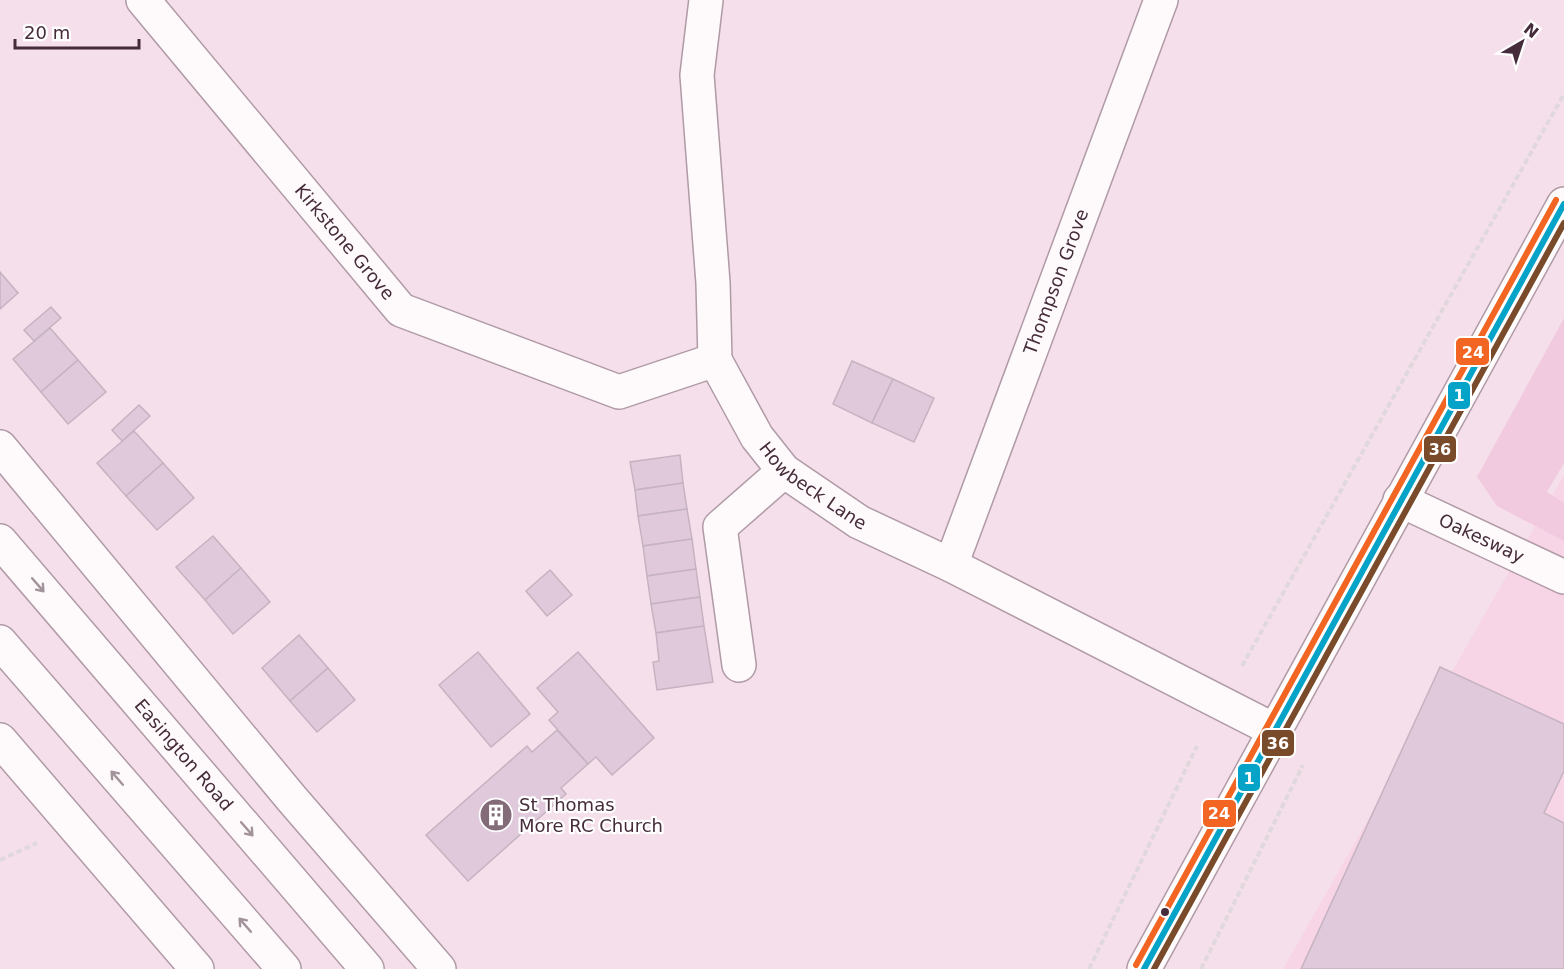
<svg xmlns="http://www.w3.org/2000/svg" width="1564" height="969" viewBox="0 0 1564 969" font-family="'DejaVu Sans',sans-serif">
<rect width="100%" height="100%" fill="#f5dfea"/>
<path fill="#f7d5e6" d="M1564 475V969H1283Z"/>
<path fill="#f2cadf" d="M1564 318V463L1547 492 1564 503V541L1497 506 1477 477Z"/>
<g fill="#dfc9db" stroke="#c6b3c1" stroke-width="1.5">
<path d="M0 272 18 293 0 309Z"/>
<path d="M51 307 61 318 34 341 24 330Z"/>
<path d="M50 328 78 360 41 392 13 359Z"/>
<path d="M78 360 106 392 68 424 41 392Z"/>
<path d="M852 361 893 379 872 423 833 404Z"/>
<path d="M893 379 934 398 914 442 872 423Z"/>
<path d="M139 405 150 416 122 441 112 430Z"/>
<path d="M134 431 163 463 126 496 97 463Z"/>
<path d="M680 455 683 483 635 490 630 462Z"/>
<path d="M163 463 194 498 157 530 126 496Z"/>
<path d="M683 483 687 509 638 516 635 490Z"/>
<path d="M687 509 692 539 643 546 638 516Z"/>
<path d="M213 536 241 568 205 600 176 567Z"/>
<path d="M692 539 696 569 647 576 643 546Z"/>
<path d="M241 568 270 602 233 634 205 600Z"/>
<path d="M696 569 700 597 651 604 647 576Z"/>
<path d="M550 570 572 595 547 616 526 591Z"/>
<path d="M700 597 704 626 656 633 651 604Z"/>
<path d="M704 626 713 682 657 690 653 662 659 661 656 633Z"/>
<path d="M299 635 328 668 290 701 262 668Z"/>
<path d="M478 652 530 714 491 747 439 685Z"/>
<path d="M578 652 654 738 612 775 596 757 588 764 549 720 558 712 537 688Z"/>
<path d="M1440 667 1564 724V771L1544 813 1564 823V969H1301Z"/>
<path d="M328 668 355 700 317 732 290 701Z"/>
<path d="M557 730 588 764 561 788 566 794 468 881 426 835 527 746 532 752Z"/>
</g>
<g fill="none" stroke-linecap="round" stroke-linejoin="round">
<g stroke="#af9aa5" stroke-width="36">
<g id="minor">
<path id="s1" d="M143 0 401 310 619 392 715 360"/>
<path id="s2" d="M706 0 697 75 713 283 715 360 757 437 784 471 859 522 951 565 1274 730"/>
<path d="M0 447 292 799 439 969"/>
<path id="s3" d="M1400 500 1564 577"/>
<path id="s4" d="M951 565 1161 0"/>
<path d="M739 665 720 527 784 471"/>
<path d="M0 740 197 969"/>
<path d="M1144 969 1564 204"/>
</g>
</g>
<g stroke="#af9aa5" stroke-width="36">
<g id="highway">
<path id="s5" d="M0 541 367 969"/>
<path d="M0 642 284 969"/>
</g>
</g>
<g stroke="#e0d8dc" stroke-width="4" stroke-dasharray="6 3" stroke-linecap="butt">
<path d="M1242 666 1564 94"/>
<path d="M0 860 37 843"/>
<path d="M1089 969 1197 746"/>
<path d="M1201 969 1303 765"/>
</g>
<use href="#minor" stroke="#fefafc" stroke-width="33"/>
<use href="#highway" stroke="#fefafc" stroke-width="33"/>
<g stroke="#fff" stroke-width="10">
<path id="bus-1" d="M1144 969 1564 204"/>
</g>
<g stroke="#fff" stroke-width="10">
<path id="bus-2" d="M1154 969 1564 223"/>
</g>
<g stroke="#fff" stroke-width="10">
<path id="bus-3" d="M1136 965 1556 200"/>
</g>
<use href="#bus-1" stroke="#04a3c7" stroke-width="6"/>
<use href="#bus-2" stroke="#7a4b2a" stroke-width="6"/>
<use href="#bus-3" stroke="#f26522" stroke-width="6"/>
</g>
<defs><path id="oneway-shaft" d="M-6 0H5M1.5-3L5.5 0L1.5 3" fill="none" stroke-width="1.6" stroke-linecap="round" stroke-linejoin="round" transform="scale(1.5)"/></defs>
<g stroke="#a2939b">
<use href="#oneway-shaft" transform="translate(38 585) rotate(49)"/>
<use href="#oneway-shaft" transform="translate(117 778) rotate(-131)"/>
<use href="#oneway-shaft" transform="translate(247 829) rotate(49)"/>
<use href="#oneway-shaft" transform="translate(245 925) rotate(-131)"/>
</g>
<defs>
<g id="building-disc" transform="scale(1.725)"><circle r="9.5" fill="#836b78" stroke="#fff"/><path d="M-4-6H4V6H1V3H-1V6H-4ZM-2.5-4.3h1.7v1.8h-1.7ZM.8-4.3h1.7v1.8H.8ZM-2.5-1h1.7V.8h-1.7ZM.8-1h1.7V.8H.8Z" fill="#fff"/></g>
</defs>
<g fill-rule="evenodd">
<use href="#building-disc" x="496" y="815"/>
</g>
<circle fill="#462c3a" stroke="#fff" stroke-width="2" cx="1165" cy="912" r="5"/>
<g text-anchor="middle" stroke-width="4.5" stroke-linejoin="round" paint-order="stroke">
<g font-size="18" fill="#462c3a" stroke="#fff">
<text dy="6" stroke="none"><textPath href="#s1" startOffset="315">Kirkstone Grove</textPath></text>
<text dy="6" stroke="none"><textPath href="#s4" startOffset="302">Thompson Grove</textPath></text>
<text dy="6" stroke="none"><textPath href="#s2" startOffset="524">Howbeck Lane</textPath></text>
<text dy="6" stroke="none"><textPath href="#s3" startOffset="90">Oakesway</textPath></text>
<text dy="6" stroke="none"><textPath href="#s5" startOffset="282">Easington Road</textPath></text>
</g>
<g font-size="18" fill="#462c3a" stroke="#fff" text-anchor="start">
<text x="519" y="811">St Thomas<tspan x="519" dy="21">More RC Church</tspan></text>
</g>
</g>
<g stroke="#fff" stroke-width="2">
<rect x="1455" y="337" width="35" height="29" rx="6" fill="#f26522"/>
<rect x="1447" y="381" width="24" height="29" rx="6" fill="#04a3c7"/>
<rect x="1423" y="435" width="34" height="28" rx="6" fill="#7a4b2a"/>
<rect x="1261" y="729" width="34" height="28" rx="6" fill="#7a4b2a"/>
<rect x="1237" y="763" width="24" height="29" rx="6" fill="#04a3c7"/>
<rect x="1202" y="799" width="35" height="29" rx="6" fill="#f26522"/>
</g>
<g font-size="16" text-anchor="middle" font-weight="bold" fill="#fff">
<text x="1473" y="358">24</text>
<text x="1459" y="401">1</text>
<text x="1440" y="455">36</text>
<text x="1278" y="749">36</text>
<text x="1249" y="784">1</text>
<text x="1219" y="819">24</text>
</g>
<g transform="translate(1522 42) rotate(39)" stroke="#ffffff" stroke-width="4.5" paint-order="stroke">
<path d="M0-4.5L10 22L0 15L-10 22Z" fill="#462c3a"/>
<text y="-9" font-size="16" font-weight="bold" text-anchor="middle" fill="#462c3a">N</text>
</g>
<path d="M15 39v9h124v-9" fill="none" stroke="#462c3a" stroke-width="3"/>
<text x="24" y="39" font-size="18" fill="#462c3a" stroke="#ffffff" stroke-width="4.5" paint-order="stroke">20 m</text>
</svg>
